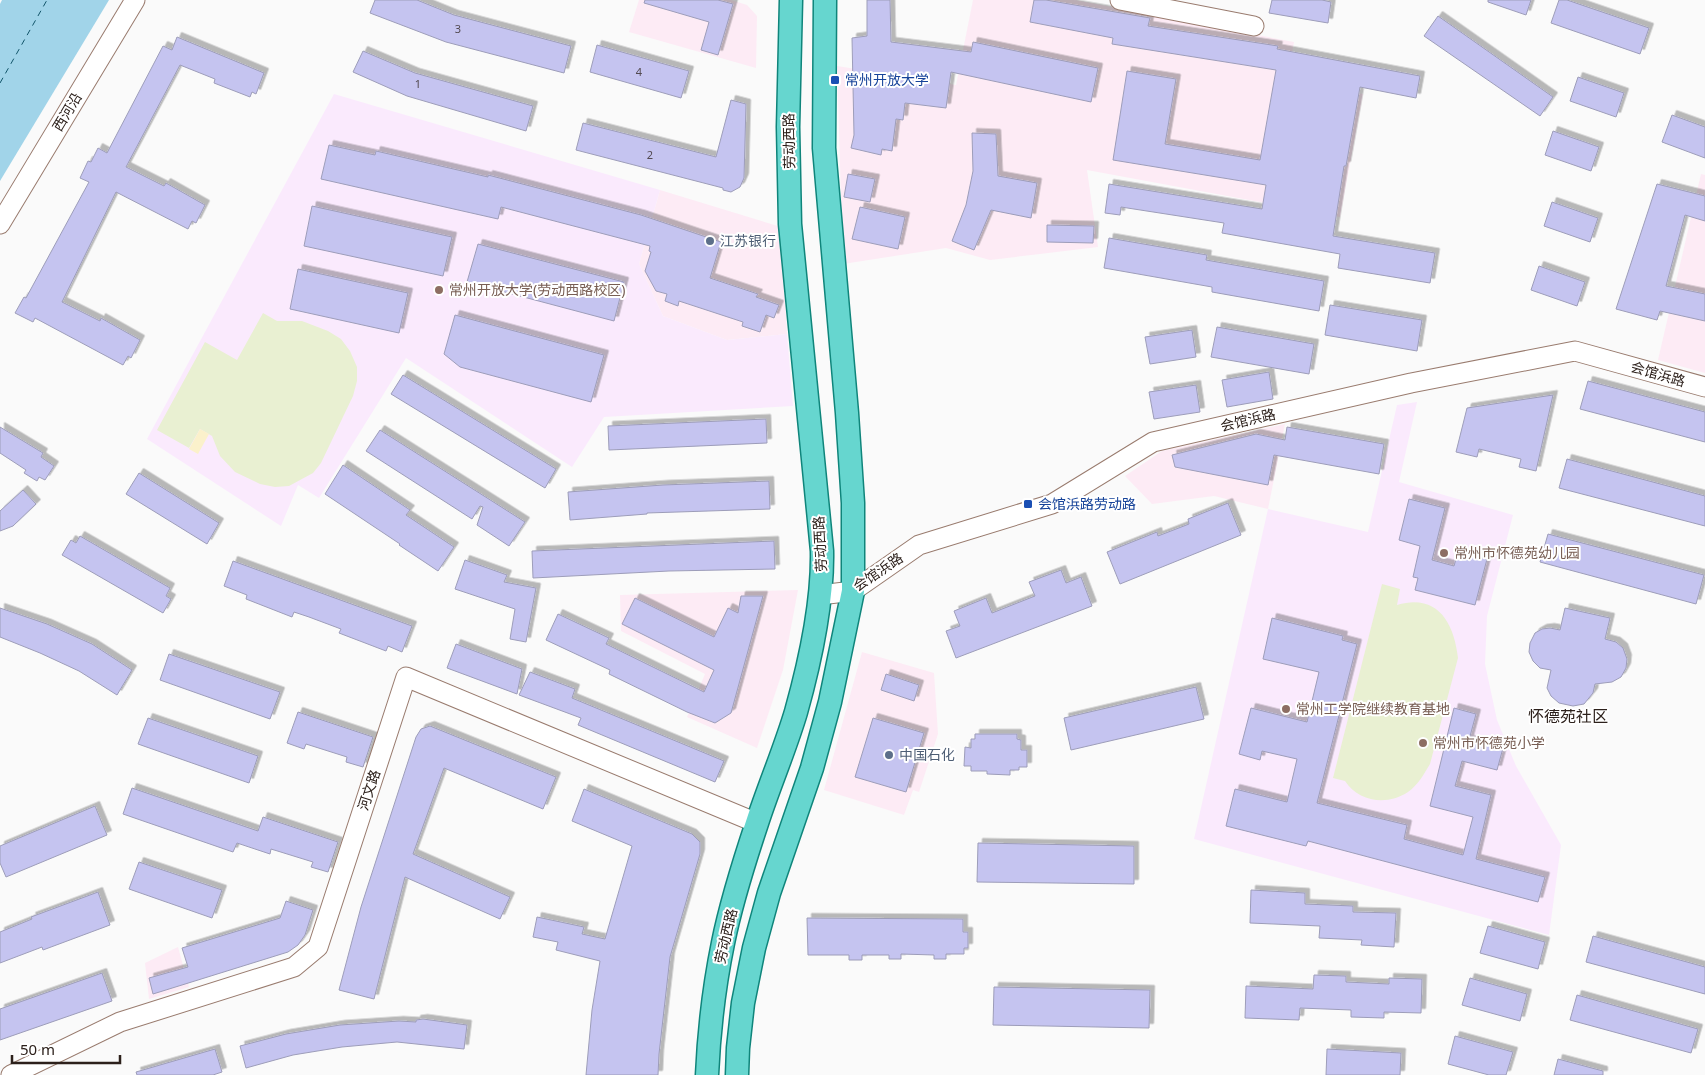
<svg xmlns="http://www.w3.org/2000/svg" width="1705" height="1075" viewBox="0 0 1705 1075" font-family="'Noto Sans','Noto Sans SC',sans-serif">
<defs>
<filter id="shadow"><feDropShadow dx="4.5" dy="-4.5" stdDeviation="0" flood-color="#0004"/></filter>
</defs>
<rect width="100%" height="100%" fill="#fafafa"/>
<g fill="#fdebf5">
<path d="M639 0H731L747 5 757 16 756 68 629 32Z"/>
<path d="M973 0H1075L1294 42 1287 80 1363 94 1340 217 1087 170 1098 247 990 260 946 248 843 264 837 66 956 85Z"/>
<path d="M1701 174 1705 175V373L1658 360Z"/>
<path d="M660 190 781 227 787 334 727 340 663 316 639 264Z"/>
<path d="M1285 424 1268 509 1214 496 1152 504 1125 476 1162 451Z"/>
<path d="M798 590 783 670 757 748 687 717 705 674 621 631 620 595Z"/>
<path d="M862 652 934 673 938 734 919 792 913 790 904 815 824 790Z"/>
<path d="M178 947 189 987 149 999 145 963Z"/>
</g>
<g fill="#faeafd">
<path d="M334 94 660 190 639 264 663 316 727 340 787 334 793 406 604 417 572 467 406 358 319 498 298 485 281 526 147 439Z"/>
<path d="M1417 402 1399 482 1513 515 1487 616 1485 664 1497 720 1516 766 1561 845 1549 935 1194 839 1268 509 1368 532 1397 405Z"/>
</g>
<g fill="#e9f0d2">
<path d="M263 313 277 321H302L328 331 341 339 350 351 357 367V381L353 396 321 463 313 473 289 486 275 487 260 484 235 472 220 456 212 436 200 429 189 448 157 430 205 342 237 360Z"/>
<path d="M1382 584 1400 589 1397 605C1437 593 1454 622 1458 658L1430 764C1424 774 1418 785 1408 792 1387 806 1359 802 1345 781L1333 778Z"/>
</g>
<path fill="#fbf1cb" d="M200 429 209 434 198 454 189 449Z"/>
<path fill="#a1d4e9" d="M2 0H109L0 181V4Z"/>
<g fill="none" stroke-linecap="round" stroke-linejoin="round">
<path stroke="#12556a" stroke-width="1" stroke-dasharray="6 5" stroke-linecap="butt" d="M0 83 47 0"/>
</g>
<g fill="#c5c4f0" stroke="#9d9db9" filter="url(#shadow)">
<path d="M375 0H417L454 15 571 46 564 73 446 42 370 13Z"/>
<path d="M645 0H718L733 4 718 55 701 50 709 22 644 3Z"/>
<path d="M867 0H890L891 42 971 52 973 42 1098 68 1091 102 951 72 946 108 905 103 903 120 896 119 892 151 882 149 881 155 851 148 854 135 852 38 867 36Z"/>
<path d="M1034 0H1046L1150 18 1148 26 1278 46 1277 49 1420 76 1416 98 1360 87 1346 166H1344L1333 236 1435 253 1430 283 1338 268 1340 254 1222 233 1224 223 1121 207 1120 215 1105 213 1109 184 1262 209 1266 185 1113 160 1127 71 1176 79 1165 144 1260 160 1276 70 1112 44 1113 38 1030 22Z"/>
<path d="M1272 0H1322L1331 2 1328 23 1269 13Z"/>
<path d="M1488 0H1531L1526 15 1488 2Z"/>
<path d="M1559 0H1567L1649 28 1640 54 1551 23Z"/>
<path d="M1438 16 1553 97 1540 116 1424 36Z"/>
<path d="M177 37 264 73 256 94 252 92 250 97 214 83 215 79 180 65 126 167 164 186 166 183 205 205 196 223 192 221 188 229 116 192 62 302 100 321 101 318 140 340 131 358 128 356 123 365 35 318 33 322 15 313 24 297 26 298 89 182 80 178 88 161 91 162 98 148 107 153 163 46 172 50Z"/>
<path d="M597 45 689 71 681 98 590 72Z"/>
<path d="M363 51 415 73 533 106 526 131 407 96 353 72Z"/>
<path d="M1578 77 1624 93 1616 117 1570 101Z"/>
<path d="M731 100 746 104 744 178 740 187 731 192 723 190V188L576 150 583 123 716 157Z"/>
<path d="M1672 115 1705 127V158L1662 142Z"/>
<path d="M1553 131 1599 147 1591 171 1545 155Z"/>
<path d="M972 133 996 134 998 176 1037 183 1031 218 991 210 974 250 952 241 966 205 973 171Z"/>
<path d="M329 145 375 155 376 151 488 177V175L641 215 721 242 710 278 758 294 756 297 779 305 774 318 766 315 760 332 742 326 743 322 679 301 678 306 665 301 667 294 656 291 645 271 651 252 649 251 650 246 501 207 498 219 321 179Z"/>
<path d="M848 174 875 179 870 202 844 197Z"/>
<path d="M1657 184 1705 196V221L1685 215 1666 286 1705 294V321L1660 311 1657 320 1616 309Z"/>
<path d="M1552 202 1598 218 1590 242 1544 226Z"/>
<path d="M312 206 452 237 443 276 304 246Z"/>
<path d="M860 207 905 217 898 249 852 239Z"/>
<path d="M1047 225 1094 226 1093 243 1047 242Z"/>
<path d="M1109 238 1207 255 1206 260 1324 281 1319 311 1212 292V287L1104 268Z"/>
<path d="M478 244 624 282 614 321 467 282Z"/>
<path d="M1539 266 1585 282 1577 306 1531 290Z"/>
<path d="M298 269 408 293 399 333 290 309Z"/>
<path d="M1330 305 1422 320 1417 351 1325 335Z"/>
<path d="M455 315 604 355 591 402 460 367 444 354Z"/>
<path d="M1217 327 1314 344 1309 374 1211 357Z"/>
<path d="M1192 330 1196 357 1150 364 1145 337Z"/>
<path d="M1269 372 1273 399 1227 407 1222 380Z"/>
<path d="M403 375 556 469 545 488 391 394Z"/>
<path d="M1588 381 1705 412V442L1580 409Z"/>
<path d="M1196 385 1200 412 1154 419 1149 392Z"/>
<path d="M1553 395 1536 471 1519 467 1521 459 1479 449 1477 457 1456 452 1467 408Z"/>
<path d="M766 419 767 443 609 450 608 426Z"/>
<path d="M0 427 43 453 41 457 54 466 45 480 39 477 37 481 24 473 26 470 0 453Z"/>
<path d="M1287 427 1384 444 1379 474 1274 455 1268 485 1175 467 1172 455 1256 434 1285 440Z"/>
<path d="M380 430 525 522 509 546 477 525 483 507 480 506 472 519 366 451Z"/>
<path d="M1567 459 1705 496V526L1559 488Z"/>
<path d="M343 465 410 510 406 515 454 547 438 571 399 545 400 544 325 494Z"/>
<path d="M139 473 219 523 207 544 126 494Z"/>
<path d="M769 481 770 509 647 513V514L570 520 568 492 663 485Z"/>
<path d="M23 490 36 504 13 526 0 531V511Z"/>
<path d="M1409 499 1445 508 1432 560 1454 566 1458 552 1487 559 1475 605 1415 590 1418 578 1413 577 1420 546 1399 540Z"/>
<path d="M1228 503 1241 535 1120 584 1107 552 1157 532 1158 536 1189 524 1188 519Z"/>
<path d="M1548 534 1704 575 1696 604 1540 562Z"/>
<path d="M80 536 170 588 166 596 171 599 163 613 62 555 71 540 76 543Z"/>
<path d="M774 541 775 569 669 571 533 578 532 551Z"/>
<path d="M465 560 507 575 504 582 536 588 526 642 510 639 515 609 455 589Z"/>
<path d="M233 561 412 626 402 652 388 646 386 651 339 633 341 629 309 617 294 612 292 617 246 599 247 595 224 586Z"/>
<path d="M1061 570 1066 583 1081 577 1092 606 956 658 946 631 960 626 954 611 986 598 992 613 1035 596 1029 582Z"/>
<path d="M741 596H763L731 713 715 723 687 712 609 674 610 670 546 640 558 614 609 638 606 644 704 692 714 670 622 624 635 598 714 637 728 608 738 613Z"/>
<path d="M0 608 47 624 92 644 132 670 117 695 79 671 40 653 0 637Z"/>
<path d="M1565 608 1610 618 1605 639 1616 642 1623 648 1627 659 1626 668 1621 677 1612 682 1595 684 1593 693 1584 704 1573 706 1559 703 1551 696 1547 688 1551 670 1540 668 1533 661 1529 652 1530 643 1535 633 1542 629 1550 628 1560 630Z"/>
<path d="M1272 618 1343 636 1342 640 1357 644 1317 803 1407 825 1404 839 1463 855 1473 817 1430 806 1454 708 1476 714 1469 740 1503 748 1497 770 1462 761 1455 786 1491 795 1476 859 1545 877 1538 902 1308 841 1306 846 1226 826 1235 789 1287 802 1297 759 1262 751 1260 760 1239 754 1251 708 1307 722 1319 672 1263 659Z"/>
<path d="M456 644 522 669 517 694 447 668Z"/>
<path d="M169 654 280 692 270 719 160 680Z"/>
<path d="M530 672 575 689 572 698 724 761 715 782 578 725 581 718 519 695Z"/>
<path d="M886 674 919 685 914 701 881 690Z"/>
<path d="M1196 687 1204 719 1071 750 1064 718Z"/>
<path d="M298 712 373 737 363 767 346 762 347 757 306 744 304 749 287 743Z"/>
<path d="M148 718 258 756 249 783 138 744Z"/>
<path d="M873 718 924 733 906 792 855 777Z"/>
<path d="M430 726 556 777 543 809 444 768 413 854 510 897 500 919 405 877 374 999 339 990 361 907 416 737 421 729Z"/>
<path d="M975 734H1017V739L1021 740V750H1027V767H1019V770H1010V775L987 774V771H971V766H964L965 747 971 748V739H975Z"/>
<path d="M132 788 258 831 263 817 338 842 328 872 311 867 313 862 271 849 270 854 237 843 233 852 123 814Z"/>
<path d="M584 789 692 834 700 842V854L670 957 659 1054 658 1075H586L592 1010 600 961 556 950 558 942 533 937 537 917 584 927 582 934 605 939 632 846 572 821Z"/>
<path d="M95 806 107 835 6 877 0 863V846Z"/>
<path d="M978 843 1134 846V884L977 882Z"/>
<path d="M139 862 222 890 212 918 129 889Z"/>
<path d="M1251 890 1305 893V904L1353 906V912L1396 913 1394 947 1361 945 1362 940 1319 938 1320 926 1250 923Z"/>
<path d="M98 892 110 925 43 950 42 947 0 963V932L32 919 31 917Z"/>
<path d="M286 901 313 910 305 935 298 945 288 952 153 994 149 978 188 967 182 948 280 918Z"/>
<path d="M807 918 963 919V932H968V948H964V954H946V959H934V955L901 954V959H889V955H862V960H849V955H808Z"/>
<path d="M1488 926 1545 942 1538 969 1480 953Z"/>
<path d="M1593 936 1705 967V994L1586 962Z"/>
<path d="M102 973 112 1001 0 1040V1009Z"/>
<path d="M1314 975 1346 976V982L1389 984V978L1422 979 1421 1013 1384 1012V1018L1351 1017V1010L1300 1008 1299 1020 1245 1018 1246 986 1313 989Z"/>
<path d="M1470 978 1527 994 1520 1021 1462 1005Z"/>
<path d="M994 987 1150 990 1149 1028 993 1025Z"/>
<path d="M1577 995 1698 1029 1691 1053 1570 1020Z"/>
<path d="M423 1019 467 1025 464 1049 397 1042 342 1047 293 1055 246 1068 240 1046 286 1034 340 1025 399 1021 416 1022V1020Z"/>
<path d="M1455 1036 1513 1052 1506 1075H1489L1448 1064Z"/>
<path d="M215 1049 222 1072 213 1075H137L136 1072Z"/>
<path d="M1327 1049 1401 1053 1400 1075H1326Z"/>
<path d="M1558 1059 1603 1071V1075H1554Z"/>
</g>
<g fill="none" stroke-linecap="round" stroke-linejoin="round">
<g stroke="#997b6e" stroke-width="21">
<g id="minor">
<path d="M1120 0 1254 26"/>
<path d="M0 224 135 0"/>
<path d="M820 595 853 591 919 545 1052 504 1153 442 1411 383 1575 351 1705 387"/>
<path d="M11 1075 120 1022 294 967 318 947 406 677 757 823"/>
</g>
</g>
<g stroke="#0f857b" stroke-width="25">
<g id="major">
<path d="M707 1075C709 1031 714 987 723 943 731 903 744 862 757 823 769 786 785 749 796 712 810 662 823 603 822 551L790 224 788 127 791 0"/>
<path d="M737 1075 738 1048 743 1003 754 948 769 893 812 768 830 702 853 591V503L847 413 824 148 825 0"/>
</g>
</g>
<use href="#minor" stroke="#fff" stroke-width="19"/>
<use href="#major" stroke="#66d6cf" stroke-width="22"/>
</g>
<g fill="#1a4fb4" stroke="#fff" stroke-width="2">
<rect x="830" y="75" width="10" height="10" rx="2.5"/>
<rect x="1023" y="499" width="10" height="10" rx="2.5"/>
</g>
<g fill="#5c6f8a" stroke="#fff" stroke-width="2">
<circle cx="710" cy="241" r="5"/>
<circle cx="889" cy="755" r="5"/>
</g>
<g fill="#8d6e63" stroke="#fff" stroke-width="2">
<circle cx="439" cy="290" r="5"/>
<circle cx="1444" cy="553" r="5"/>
<circle cx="1286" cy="709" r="5"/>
<circle cx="1423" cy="743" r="5"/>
</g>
<g text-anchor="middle" stroke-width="4" stroke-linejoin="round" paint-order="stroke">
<g font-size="11" fill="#524950">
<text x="458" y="33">3</text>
<text x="639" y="76">4</text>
<text x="418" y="88">1</text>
<text x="650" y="159">2</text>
</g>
<g font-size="14" fill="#164399" stroke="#fff" text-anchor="start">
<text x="845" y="85">常州开放大学</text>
<text x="1038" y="509">会馆浜路劳动路</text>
</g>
<g font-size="14" fill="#2c201b" stroke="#fff">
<text transform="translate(67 112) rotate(-59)" y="5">西河沿</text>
<text transform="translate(789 141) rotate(-91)" y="5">劳动西路</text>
<text transform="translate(1658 374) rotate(16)" y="5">会馆浜路</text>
<text transform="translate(1248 420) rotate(-13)" y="5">会馆浜路</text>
<text transform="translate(820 544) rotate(-93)" y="5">劳动西路</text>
<text transform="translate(878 572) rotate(-34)" y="5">会馆浜路</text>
<text transform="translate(369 790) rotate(-72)" y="5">河文路</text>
<text transform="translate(726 936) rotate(-77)" y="5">劳动西路</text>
</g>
<g font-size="14" fill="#4e5e75" stroke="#fff" text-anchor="start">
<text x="720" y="246">江苏银行</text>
<text x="899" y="760">中国石化</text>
</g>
<g font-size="14" fill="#785e54" stroke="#fff" text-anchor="start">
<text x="449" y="295">常州开放大学(劳动西路校区)</text>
<text x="1454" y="558">常州市怀德苑幼儿园</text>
<text x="1296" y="714">常州工学院继续教育基地</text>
<text x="1433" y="748">常州市怀德苑小学</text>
</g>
<g font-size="16" fill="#2c201b" stroke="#fff">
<text x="1568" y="722">怀德苑社区</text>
</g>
</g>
<path d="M12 1055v8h108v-8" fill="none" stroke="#2c201b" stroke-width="2.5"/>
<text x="20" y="1055" font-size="15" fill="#2c201b" stroke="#ffffff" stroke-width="4" paint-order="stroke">50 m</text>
</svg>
